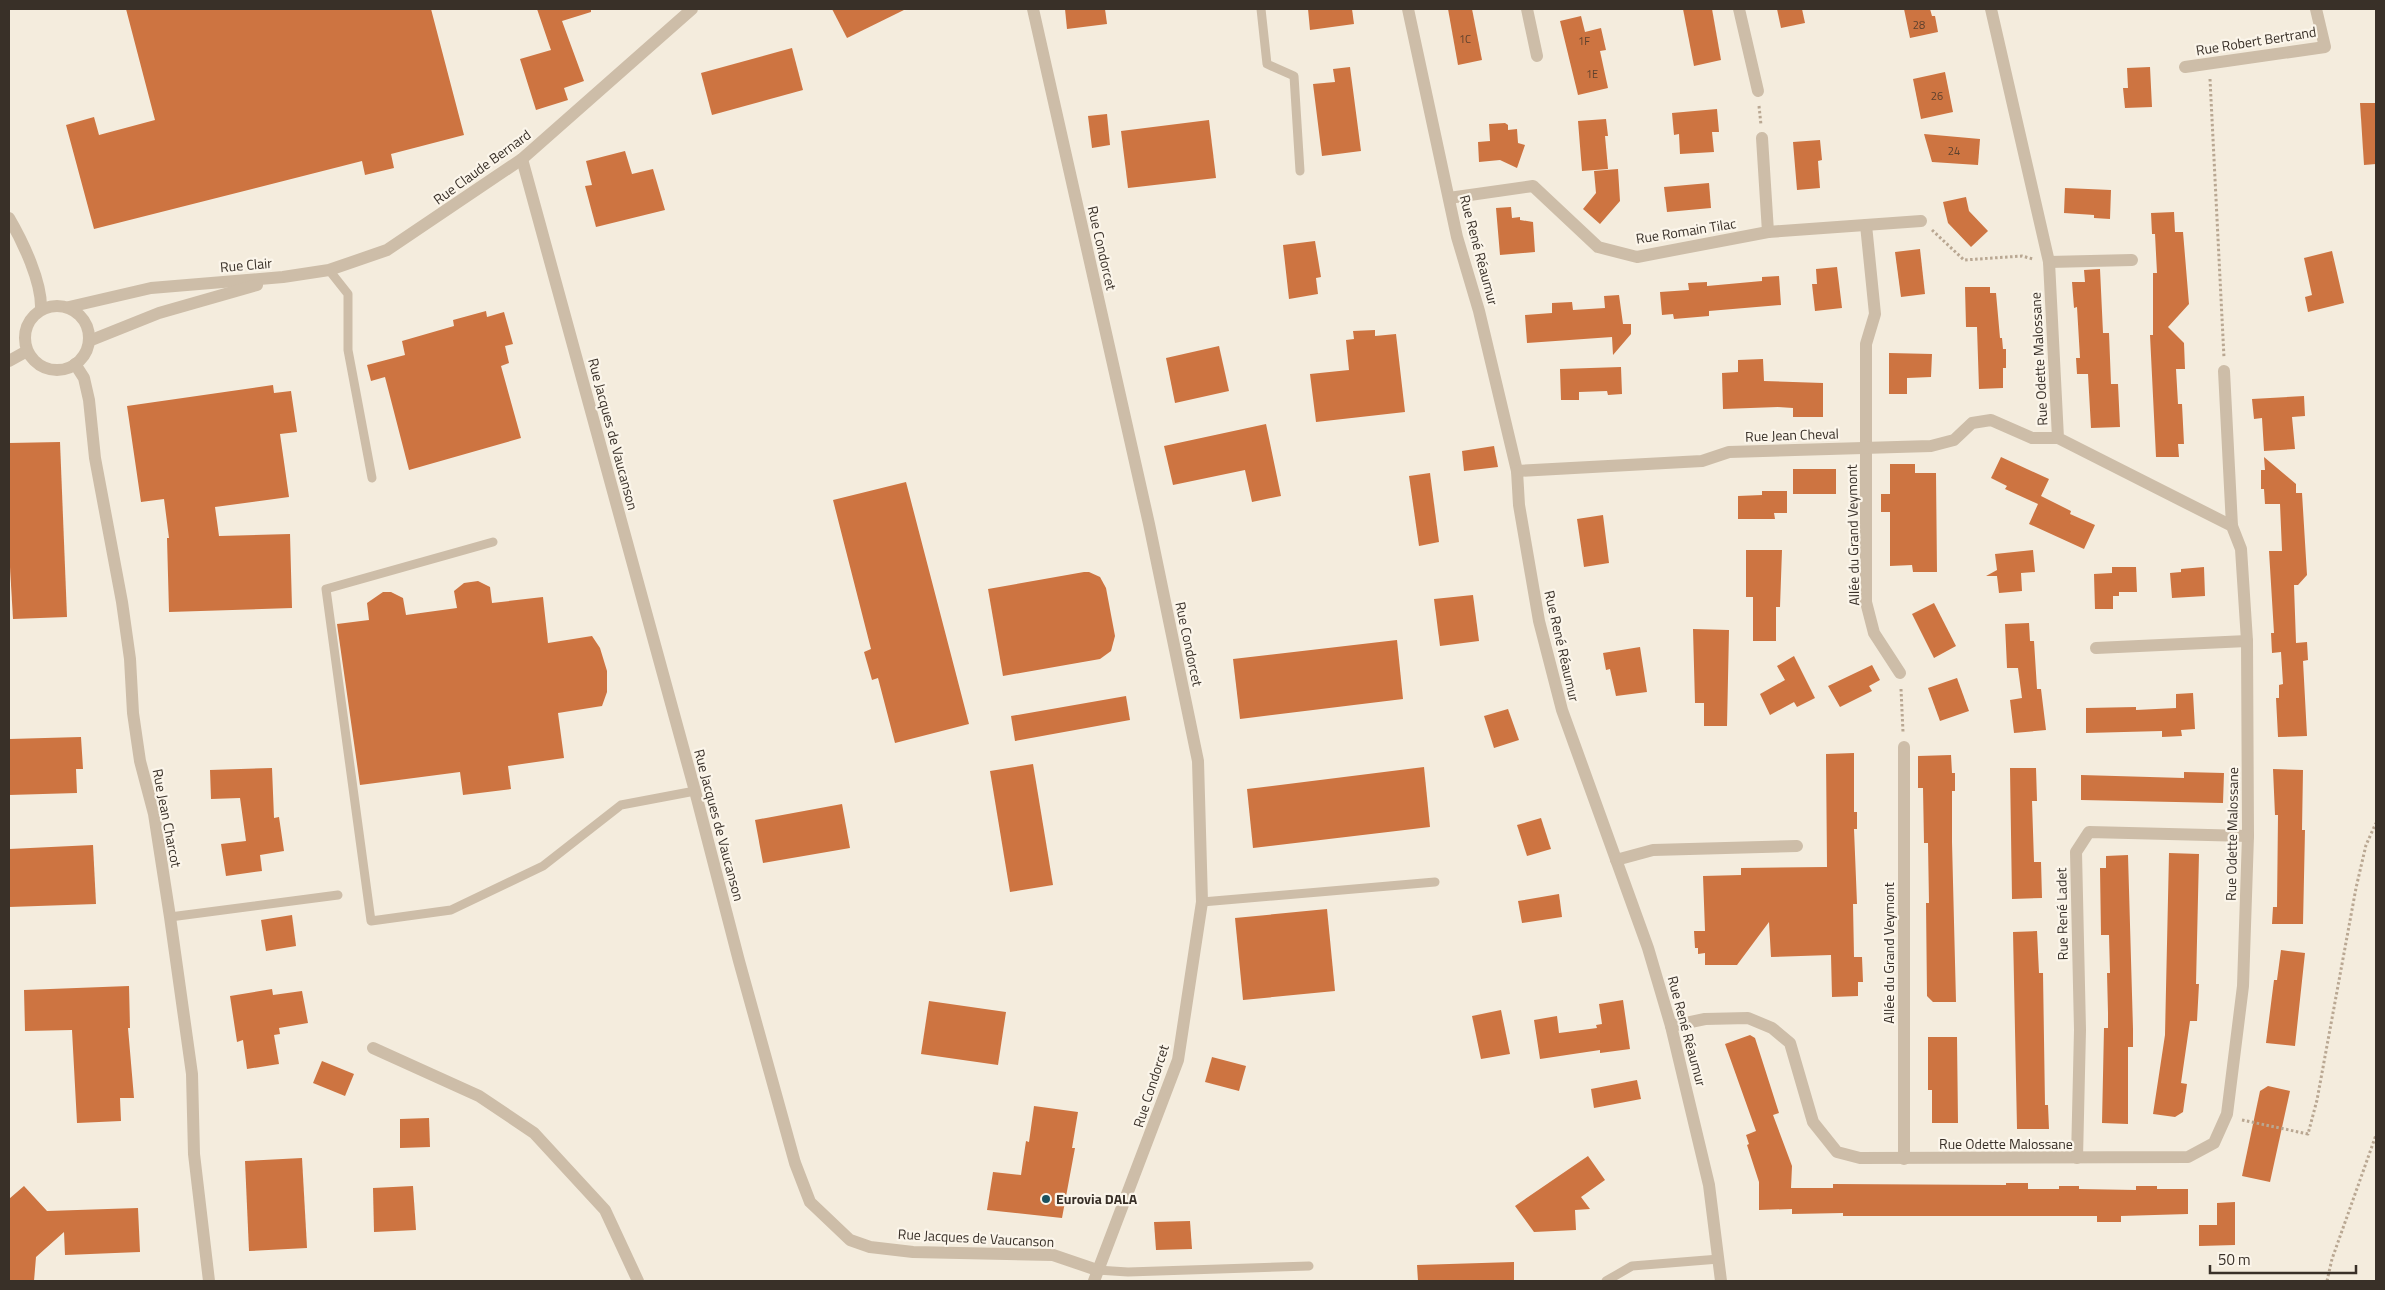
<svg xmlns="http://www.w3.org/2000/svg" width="2385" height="1290" viewBox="0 0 2385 1290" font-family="'Titillium Web',sans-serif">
<rect width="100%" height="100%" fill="#f4ecdd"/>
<g fill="#cd7441">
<path d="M126 9H431L464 135 391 154 394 168 365 175 362 161 94 229 66 125 94 117 99 135 155 120Z"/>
<path d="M537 9H591V12L562 21 584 81 564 88 568 100 536 110 520 59 551 50Z"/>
<path d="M832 9H906L847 38Z"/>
<path d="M1065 9H1105L1107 24 1067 29Z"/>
<path d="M1308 9H1352L1354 24 1310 30Z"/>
<path d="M1448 9H1472L1482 60 1458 65Z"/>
<path d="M1683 9H1712L1721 60 1694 66Z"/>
<path d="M1777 9H1802L1805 23 1781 28Z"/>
<path d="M1904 9H1930L1932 16H1935L1938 32 1910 38Z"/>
<path d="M1581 16 1585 32 1601 28 1606 50 1600 51 1608 88 1578 95 1560 21Z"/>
<path d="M792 48 803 90 712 115 701 73Z"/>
<path d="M1350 67 1361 151 1322 156 1313 84 1335 82 1333 69Z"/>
<path d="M2150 67 2152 107 2125 108 2123 88H2128L2127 68Z"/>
<path d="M1945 72 1953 112 1921 119 1913 79Z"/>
<path d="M2360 103H2376V164L2364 165Z"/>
<path d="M1717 109 1719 132H1712L1714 152 1680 154 1679 134 1674 135 1672 113Z"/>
<path d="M1107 114 1110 145 1092 148 1088 116Z"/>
<path d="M1606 119 1608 136H1605L1608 169 1582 171 1578 121Z"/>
<path d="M1209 120 1216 178 1128 188 1121 131Z"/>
<path d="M1505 123 1508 125V130L1517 129 1518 143 1525 145 1517 168 1500 160 1479 162 1478 142 1490 141 1489 124Z"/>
<path d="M1924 134 1980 139 1978 165 1932 162Z"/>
<path d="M1820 140 1822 160 1818 161 1820 188 1797 190 1793 142Z"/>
<path d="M625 151 632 174 653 169 665 210 596 227 585 186 592 185 586 161Z"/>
<path d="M1618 169 1620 201 1600 224 1583 209 1596 193 1594 171Z"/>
<path d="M1709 183 1711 208 1667 212 1664 187Z"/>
<path d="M2065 188 2111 190 2110 219 2094 218V215L2064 213Z"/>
<path d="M1966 197 1969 211 1988 231 1971 247 1948 223 1943 202Z"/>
<path d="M1511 207 1512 218 1520 217V220L1533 222 1535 252 1500 255 1496 208Z"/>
<path d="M2174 212 2175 232H2183L2189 304 2168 327 2184 343 2185 369H2176L2178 404H2182L2184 444H2178L2179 457H2156L2150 335H2153V273H2157L2155 234H2152L2151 213Z"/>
<path d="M1315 241 1321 277 1316 278 1318 294 1289 299 1283 245Z"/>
<path d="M1920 249 1925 294 1901 297 1895 252Z"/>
<path d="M2332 251 2344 303 2308 312 2305 297 2312 295 2304 258Z"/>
<path d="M1837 267 1842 308 1815 311 1812 284H1817L1816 269Z"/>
<path d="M2100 269 2103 333H2109L2111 384H2118L2120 427 2091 428 2088 374H2077L2076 358H2080L2077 307 2074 308 2072 282H2085L2084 270Z"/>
<path d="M1779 276 1781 305 1709 311V316L1674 319 1673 314 1662 315 1660 292 1689 290 1688 283 1707 282V286L1762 281V277Z"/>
<path d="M1965 287H1990V293H1996L2000 338H2002L2003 349H2006V368H2003V388L1979 389 1977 327H1966Z"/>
<path d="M1619 295 1623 324H1631V334L1613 355 1612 337 1527 343 1525 315 1552 313V303L1572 302 1573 310 1605 308 1604 296Z"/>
<path d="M486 311 487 317 504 312 513 344 505 346 509 363 501 366 521 438 409 470 385 377 371 381 367 365 405 355 402 341 454 326 453 320Z"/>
<path d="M1375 330V336L1396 334 1405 412 1316 422 1310 374 1349 370 1346 340 1354 339 1353 331Z"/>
<path d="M1219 346 1229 391 1175 403 1166 358Z"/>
<path d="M1889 353 1932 354 1931 377 1907 378V394H1889Z"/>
<path d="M1763 359 1764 381 1823 383V417H1793V408L1778 407 1723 409 1722 373 1738 372V360Z"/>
<path d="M1621 367 1622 394 1608 395 1607 391 1579 392V400H1561L1560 369Z"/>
<path d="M273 385 274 393 291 391 297 432 280 434 289 497 215 507 219 536 290 534 292 608 169 612 167 538H169L164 499 141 502 127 406Z"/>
<path d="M2304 396 2305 416 2292 417 2295 449 2264 451 2262 418 2254 419 2252 399Z"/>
<path d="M1266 424 1281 496 1252 502 1245 470 1173 485 1164 446Z"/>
<path d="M60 442 67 617 13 619 9 550V443Z"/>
<path d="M1494 446 1498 467 1464 471 1462 451Z"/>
<path d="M2001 457 2049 479 2041 496 2071 511 2070 514 2095 525 2084 549 2029 524 2038 504 2005 489 2007 486 1991 478Z"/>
<path d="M2264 457 2296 484V493H2302L2307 575 2298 585H2294L2296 643 2307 642 2308 660 2303 661 2307 736 2278 737 2276 698H2279V685L2283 684 2281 652 2272 653 2271 633H2274L2269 551H2282L2280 504H2265L2264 489H2261V470H2265Z"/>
<path d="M1890 464H1915V473H1936L1937 572H1913L1912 565 1890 566V512H1881V494H1890Z"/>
<rect x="1793" y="469" width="43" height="25"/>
<path d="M1430 473 1439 542 1419 546 1409 476Z"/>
<path d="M906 482 969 724 895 743 878 678 872 680 864 652 871 649 833 500Z"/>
<path d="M1762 491H1787V513H1774L1775 519H1738V496L1762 495Z"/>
<path d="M1603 515 1609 563 1584 567 1577 519Z"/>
<path d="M1746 550H1782L1780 607H1776V641H1753V597H1746Z"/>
<path d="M2033 550 2035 572 2021 573 2022 591 1999 593 1997 576H1986L1997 570 1995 554Z"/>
<path d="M2112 567H2136L2137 592H2119V596H2113V609H2095L2094 574 2112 573Z"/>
<path d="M2204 567 2205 596 2172 598 2170 573 2181 572V569Z"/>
<path d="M1084 572H1089L1100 577 1106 588 1115 636 1111 651 1100 659 1003 676 988 589Z"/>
<path d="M478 581 490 587 492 603 543 597 548 643 592 636 600 648 607 671V692L602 706 558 713 564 758 508 766 511 789 463 795 460 772 360 785 337 624 369 620 367 603 383 592H391L403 598 406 615 457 608 454 591 464 583Z"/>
<path d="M1473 595 1479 641 1440 646 1434 599Z"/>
<path d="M1934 603 1956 646 1934 658 1912 614Z"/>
<path d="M2029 623 2030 641H2034L2037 689H2041L2046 730 2014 733 2010 700 2022 698 2018 668H2007L2005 624Z"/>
<path d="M1693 629 1729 630 1727 726H1704V703H1695Z"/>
<path d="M1397 640 1403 699 1240 719 1233 659Z"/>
<path d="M1640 647 1647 692 1616 696 1610 669 1606 670 1603 653Z"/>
<path d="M1794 656 1815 698 1797 707 1794 702 1770 715 1760 694 1785 680 1777 666Z"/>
<path d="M1872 665 1880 680 1869 686 1872 691 1840 707 1828 686Z"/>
<path d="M1957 678 1969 711 1940 721 1928 688Z"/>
<path d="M2193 693 2195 729 2181 730 2182 736 2162 737V731L2086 733V708L2136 707V710L2176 708V694Z"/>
<path d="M1126 696 1130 720 1015 741 1011 716Z"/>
<path d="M1508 709 1519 740 1494 748 1484 716Z"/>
<path d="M81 737 83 769H76L77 793 9 795V739Z"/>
<path d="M1854 753V812H1857V829H1854L1857 904H1853L1854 957H1862L1863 982H1858V996L1832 997 1831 955 1771 957 1769 922 1737 965H1705V953L1698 954V948H1695L1694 931H1705L1703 876 1741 875V868L1827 867 1826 754Z"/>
<path d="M1951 755 1952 773H1955V791H1952V842L1956 1002H1933L1927 996 1926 903H1929L1928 843H1924L1923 788H1918V756Z"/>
<path d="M1033 764 1053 885 1010 892 990 771Z"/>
<path d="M1424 767 1430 827 1253 848 1247 789Z"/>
<path d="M272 768 274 818 279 817 284 851 260 855 262 871 226 876 221 844 246 841 240 798 211 799 210 770Z"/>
<path d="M2010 768H2036L2037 801H2032L2034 862H2041L2042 898 2012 899Z"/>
<path d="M2273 769 2303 770 2302 830H2305L2303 924H2272L2273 907H2277L2278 815H2275Z"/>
<path d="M2184 772 2224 773 2223 803 2081 800V775L2184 778Z"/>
<path d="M842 804 850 848 763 863 755 820Z"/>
<path d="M1541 818 1551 849 1527 856 1517 825Z"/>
<path d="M93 845 96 904 9 907V849Z"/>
<path d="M2169 853 2199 854 2196 984H2199L2197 1021H2190L2181 1083 2187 1084 2183 1112 2175 1117 2153 1114 2165 1035Z"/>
<path d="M2128 855 2133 1029V1047H2128V1124L2102 1123 2104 1028H2108V1013L2107 973H2110L2109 935H2101L2100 868H2106V856Z"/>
<path d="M1559 894 1562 917 1522 923 1518 901Z"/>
<path d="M1327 909 1335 991 1243 1000 1235 918Z"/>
<path d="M292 915 296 946 266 951 261 920Z"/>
<path d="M2037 931 2039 973H2043L2045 1105H2048L2049 1129H2017L2013 932Z"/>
<path d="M2281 950 2305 953 2295 1046 2266 1043 2274 980H2277Z"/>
<path d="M129 986 130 1028H128L134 1098H120L121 1121 77 1123 72 1030 25 1031 24 990Z"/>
<path d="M272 989 273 995 302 991 308 1023 279 1028 280 1034 274 1035 279 1064 247 1069 243 1040 237 1042 230 996Z"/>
<path d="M1623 1000 1630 1049 1600 1053V1050L1540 1059 1534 1020 1557 1016 1559 1033 1597 1028 1596 1025 1602 1024 1599 1004Z"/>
<path d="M929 1001 1006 1012 998 1065 921 1054Z"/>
<path d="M1501 1010 1510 1054 1481 1059 1472 1016Z"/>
<path d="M1750 1035 1755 1038 1779 1113 1773 1115 1792 1166 1791 1188H1833V1184L2006 1185V1183H2028V1189H2059V1186H2079V1189L2136 1190V1186H2157V1189H2188V1214L2121 1216V1222H2097V1216H1843V1213L1792 1214V1209L1759 1210V1182L1747 1145 1749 1144 1746 1135 1756 1131 1725 1044Z"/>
<path d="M1928 1037H1957L1958 1123H1932V1090H1928Z"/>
<path d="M1212 1057 1246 1066 1239 1091 1205 1082Z"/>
<path d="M322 1061 354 1074 345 1096 313 1083Z"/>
<path d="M1637 1080 1641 1099 1594 1108 1591 1089Z"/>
<path d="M2268 1086 2290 1091 2270 1182 2242 1176 2260 1091Z"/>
<path d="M1034 1106 1078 1112 1072 1148H1075L1062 1218 987 1210 993 1172 1021 1175 1026 1141 1029 1142Z"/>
<path d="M429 1118 430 1147 400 1148V1119Z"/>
<path d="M1588 1156 1605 1180 1581 1197 1590 1209 1575 1210 1576 1230 1534 1232 1515 1206Z"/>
<path d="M302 1158 307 1248 249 1251 245 1161Z"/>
<path d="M24 1186 47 1211 138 1208 140 1252 65 1255 64 1232 36 1257 34 1281H9V1199Z"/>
<path d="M413 1186 416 1230 374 1232 373 1188Z"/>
<path d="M2235 1202V1245L2199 1246V1225H2217V1203Z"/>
<path d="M1190 1221 1192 1249 1156 1250 1154 1222Z"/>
<path d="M1514 1262V1281H1418L1417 1265Z"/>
</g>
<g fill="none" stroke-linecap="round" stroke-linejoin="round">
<g stroke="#b9a792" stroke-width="3" stroke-dasharray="2.5 2.5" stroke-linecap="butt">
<path d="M2210 79 2224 358"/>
<path d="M1759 106 1761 125"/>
<path d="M1932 230 1964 260 2022 256 2033 259"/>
<path d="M1901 689 1903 732"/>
<path d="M2242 1120 2308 1134 2317 1100 2356 888 2366 845 2376 823"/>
<path d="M2327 1281 2332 1259 2376 1135"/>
</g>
<g stroke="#cdbda8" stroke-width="9">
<path d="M1261 9 1267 64 1294 76 1300 171"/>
<path d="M329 270 348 294V350L372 478"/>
<path d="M493 542 326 589 371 921 451 910 543 866 621 805 695 791"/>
<path d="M1202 902 1435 882"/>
<path d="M170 917 338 895"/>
<path d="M1097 1270 1128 1272 1309 1266"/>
<path d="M1606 1281 1632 1266 1719 1259"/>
</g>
<g stroke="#cdbda8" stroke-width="12">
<path d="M1033 9 1149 524 1198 761 1202 902 1178 1060 1094 1281"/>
<path d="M1408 9 1457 237 1479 311 1517 471 1519 505 1539 621 1562 710 1648 948 1671 1026 1709 1185 1721 1281"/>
<path d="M1527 9 1537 56"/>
<path d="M1739 9 1758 91"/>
<path d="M2185 67 2325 47 2316 9"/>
<path d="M522 159 695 791 739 961 795 1163 810 1202 850 1240 870 1247 913 1252 1053 1255 1097 1270"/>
<path d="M1449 198 1533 186 1598 247 1637 257 1768 232 1762 138"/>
<path d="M9 218C23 242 42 282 41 309"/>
<path d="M1866 225 1875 314 1866 344V602L1874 633 1900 673"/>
<path d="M1768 232 1921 221"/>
<path d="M2049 262 2132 260"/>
<circle cx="57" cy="338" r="32"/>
<path d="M69 307 151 288 283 277 329 270 387 250 522 159 692 9"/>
<path d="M89 341 159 313 257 285"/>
<path d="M9 361 27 351"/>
<path d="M75 364 84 378 89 400 95 458 122 602 130 659 133 713 140 761 154 814 170 917 192 1074 194 1154 209 1281"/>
<path d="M2224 371 2232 526"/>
<path d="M1517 471 1702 461 1729 452 1931 446 1954 440 1972 423 1991 420 2032 438H2058"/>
<path d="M2096 648 2247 641"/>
<path d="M1904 747V1159"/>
<path d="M1616 860 1653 850 1797 846"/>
<path d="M1671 1026 1705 1019 1748 1018 1772 1028 1790 1043 1813 1122 1837 1152 1860 1158 2188 1157 2214 1143 2227 1114 2243 986 2248 836 2247 641 2241 549 2232 526 2058 438 2049 262 1991 9"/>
<path d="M373 1048 479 1096 534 1133 605 1210 638 1281"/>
<path d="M2077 1158 2080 1030 2076 852 2089 832 2248 836"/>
</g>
</g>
<circle fill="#1b515e" stroke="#fbf5ea" stroke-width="2" cx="1046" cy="1199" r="5"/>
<g text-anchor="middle" stroke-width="4.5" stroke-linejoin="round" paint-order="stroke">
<g font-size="11" fill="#5e412e">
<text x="1919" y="29">28</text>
<text x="1465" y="43">1C</text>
<text x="1584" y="45">1F</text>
<text x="1592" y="78">1E</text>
<text x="1937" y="100">26</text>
<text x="1954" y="155">24</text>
</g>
<g font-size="14" fill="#393028" stroke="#fbf5ea">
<text transform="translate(2256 41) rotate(-9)" y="5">Rue Robert Bertrand</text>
<text transform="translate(482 167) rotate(-36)" y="5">Rue Claude Bernard</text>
<text transform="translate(1686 231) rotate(-9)" y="5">Rue Romain Tilac</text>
<text transform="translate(1102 248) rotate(77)" y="5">Rue Condorcet</text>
<text transform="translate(1479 250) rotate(75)" y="5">Rue René Réaumur</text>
<text transform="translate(246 265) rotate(-5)" y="5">Rue Clair</text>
<text transform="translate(2039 359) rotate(-93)" y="5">Rue Odette Malossane</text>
<text transform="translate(613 434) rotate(75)" y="5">Rue Jacques de Vaucanson</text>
<text transform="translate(1792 435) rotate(-2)" y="5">Rue Jean Cheval</text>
<text transform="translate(1853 535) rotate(-91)" y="5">Allée du Grand Veymont</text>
<text transform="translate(1189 644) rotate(78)" y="5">Rue Condorcet</text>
<text transform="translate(1562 646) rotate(77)" y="5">Rue René Réaumur</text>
<text transform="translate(167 818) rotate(79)" y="5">Rue Jean Charcot</text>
<text transform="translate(719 825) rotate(75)" y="5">Rue Jacques de Vaucanson</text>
<text transform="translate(2232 834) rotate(-89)" y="5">Rue Odette Malossane</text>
<text transform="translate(2062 914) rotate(-91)" y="5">Rue René Ladet</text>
<text transform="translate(1889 953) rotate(-90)" y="5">Allée du Grand Veymont</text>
<text transform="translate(1687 1031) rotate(75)" y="5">Rue René Réaumur</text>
<text transform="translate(1151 1086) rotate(-72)" y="5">Rue Condorcet</text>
<text x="2006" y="1149">Rue Odette Malossane</text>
<text transform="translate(976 1238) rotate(3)" y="5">Rue Jacques de Vaucanson</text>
</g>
<g font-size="14" font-weight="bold" fill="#393028" stroke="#fbf5ea" text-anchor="start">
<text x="1056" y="1204">Eurovia DALA</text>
</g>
</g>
<rect width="2385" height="1290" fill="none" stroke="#393028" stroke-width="20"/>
<path d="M2210 1265v8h146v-8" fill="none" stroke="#393028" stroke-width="2.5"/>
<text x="2218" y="1265" font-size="15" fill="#393028" stroke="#fbf5ea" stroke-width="4" paint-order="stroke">50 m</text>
</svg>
